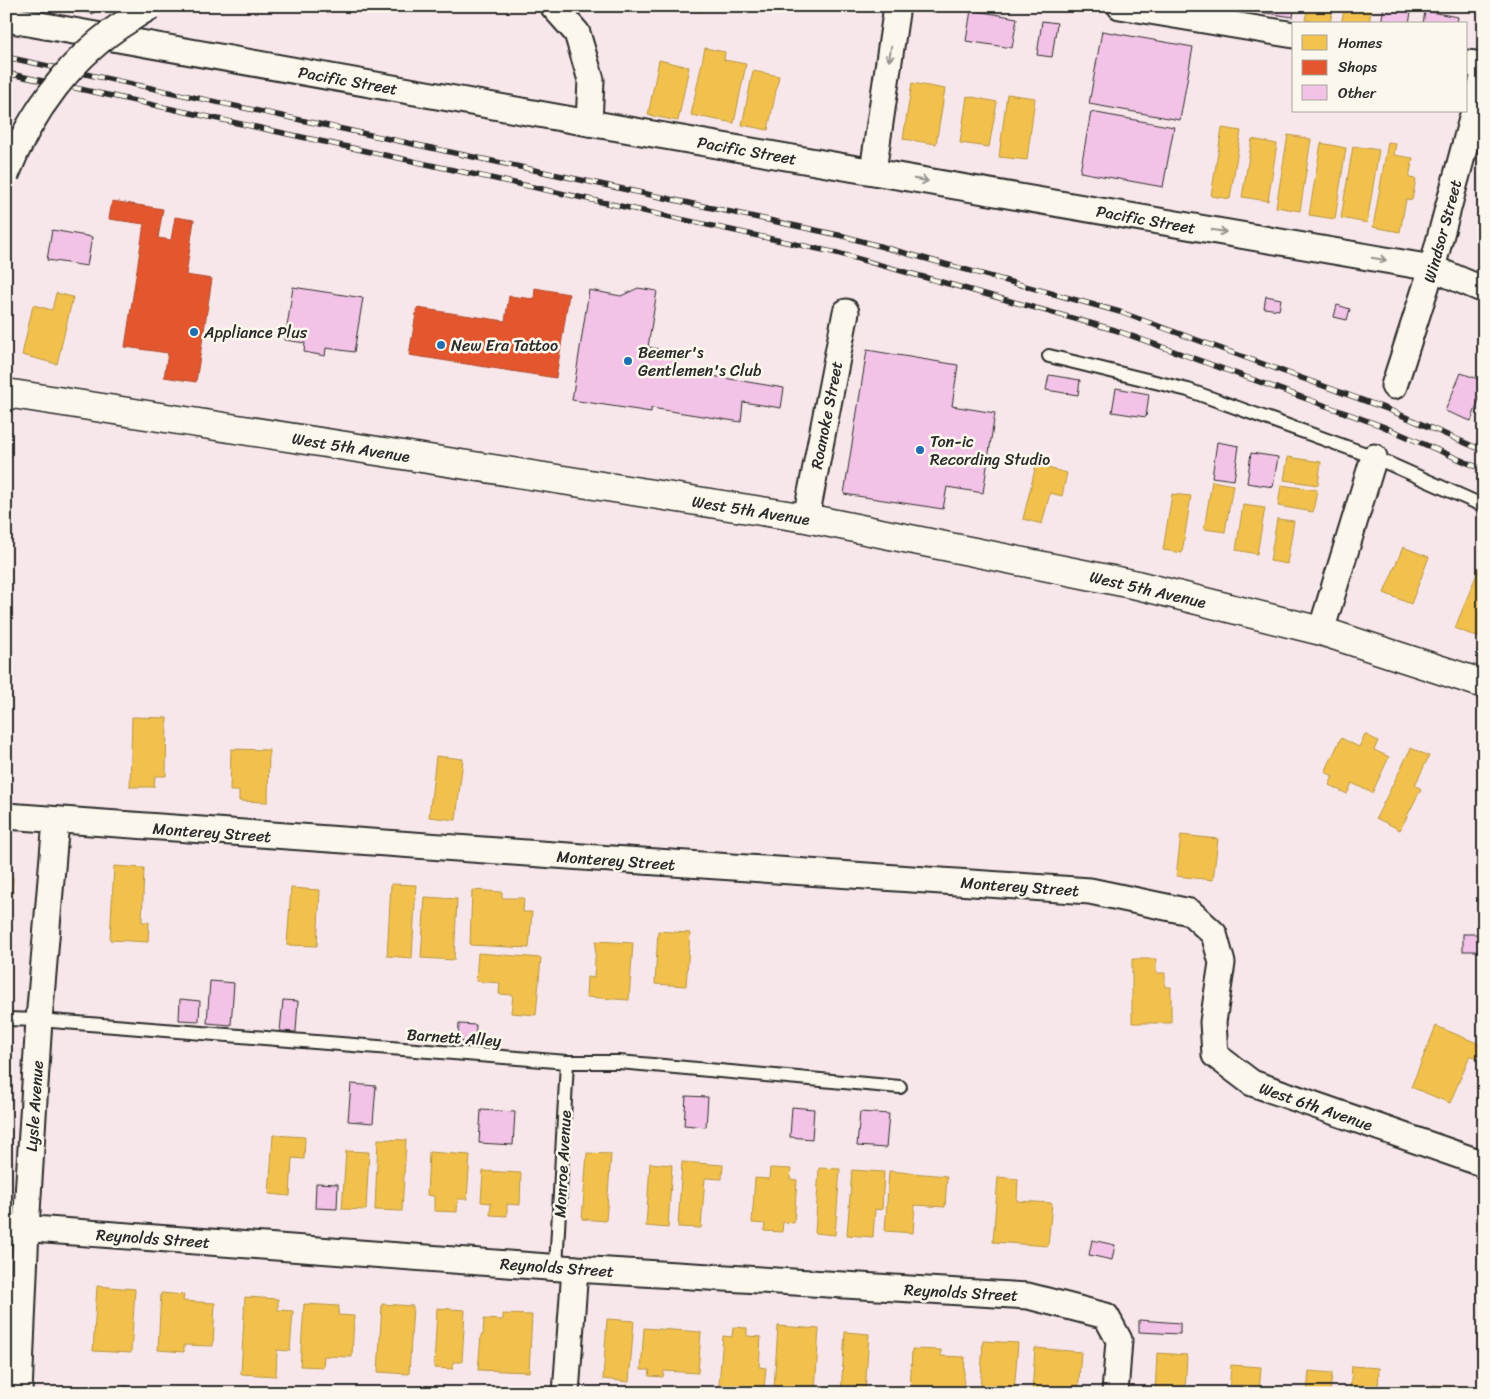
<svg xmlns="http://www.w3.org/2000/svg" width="1490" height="1399" viewBox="0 0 1490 1399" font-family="Sriracha,sans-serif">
<rect width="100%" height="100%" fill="#f8e7ea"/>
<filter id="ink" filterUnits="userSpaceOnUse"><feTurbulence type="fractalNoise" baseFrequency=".02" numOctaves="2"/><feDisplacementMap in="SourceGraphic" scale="10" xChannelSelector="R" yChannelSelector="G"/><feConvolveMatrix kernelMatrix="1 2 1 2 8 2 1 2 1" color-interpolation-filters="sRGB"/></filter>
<g filter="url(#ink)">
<g fill="#f2c14e" stroke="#b69444">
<path d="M615 6H643L641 12Z"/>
<path d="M675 6H703L702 12Z"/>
<path d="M1308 6H1333L1330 24 1305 20Z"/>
<path d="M1345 6H1372L1369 24H1341Z"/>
<path d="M705 48 725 52 724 60 746 64 734 123 691 115Z"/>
<path d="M659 60 689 67 678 121 648 115Z"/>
<path d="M753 71 779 76 768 130 742 125Z"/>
<path d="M912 83 945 89 936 144 903 139Z"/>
<path d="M1007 94 1035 98 1027 160 999 157Z"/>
<path d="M967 96 997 102 989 147 960 143Z"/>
<path d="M1222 128 1241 131 1230 199 1211 196Z"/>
<path d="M1288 135 1311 139 1300 211 1276 207Z"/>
<path d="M1252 139 1277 144 1268 201 1242 197Z"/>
<path d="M1388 142 1396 143 1394 155 1413 158 1409 178 1416 179 1412 200 1406 199 1400 232 1373 227Z"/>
<path d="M1321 143 1346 148 1335 219 1309 215Z"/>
<path d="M1353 146 1379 150 1367 223 1341 218Z"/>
<path d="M56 293 73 297 57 364 22 355 33 305 52 310Z"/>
<path d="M1288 457 1321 462 1318 485 1284 480Z"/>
<path d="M1036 465 1067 473 1062 496 1050 493 1042 524 1023 519Z"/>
<path d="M1212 481 1233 485 1225 532 1204 529Z"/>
<path d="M1281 485 1317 490 1313 512 1278 506Z"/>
<path d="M1172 494 1191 496 1182 553 1163 550Z"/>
<path d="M1243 505 1265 508 1257 554 1236 550Z"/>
<path d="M1277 519 1294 521 1287 564 1270 561Z"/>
<path d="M1403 547 1429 557 1411 604 1384 593Z"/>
<path d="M1484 556V640L1455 628Z"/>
<path d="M132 717 167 718 166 776H155L154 787H130Z"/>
<path d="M1365 734 1378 741 1374 750 1389 757 1372 793 1352 783 1347 794 1329 785 1333 776 1325 772 1341 738 1359 747Z"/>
<path d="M1411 748 1429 756 1415 785 1421 789 1400 830 1376 818Z"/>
<path d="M231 749 269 750 268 802 239 801V791H230Z"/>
<path d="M436 756 463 759 456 820 429 817Z"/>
<path d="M1181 835 1218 839 1213 880 1176 876Z"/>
<path d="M114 866 144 868 142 922H149L148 942 110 940Z"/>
<path d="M6 877H13L12 898H6Z"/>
<path d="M391 884 416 885 412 958 387 956Z"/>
<path d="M291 888 320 890 317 946 287 945Z"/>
<path d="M472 890 502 892V898H524L523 912H532L529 948 470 945Z"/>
<path d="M425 897 457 899 454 960 421 958Z"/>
<path d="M658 931 690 933 686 986 655 984Z"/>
<path d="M596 941 633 943 629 1000 586 997 587 977 594 978Z"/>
<path d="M478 953 541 958 536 1015 511 1013 513 995 499 994 500 983 476 981Z"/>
<path d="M1132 959H1156V973H1165V987H1171V1023H1132Z"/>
<path d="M1436 1026 1482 1045 1477 1058 1470 1055 1450 1103 1411 1087Z"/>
<path d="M273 1135 305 1137 304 1159 292 1158 290 1196 269 1194Z"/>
<path d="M378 1139 406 1140 402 1211 375 1210Z"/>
<path d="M346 1151 369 1152 366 1210 342 1209Z"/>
<path d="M429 1152 470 1155 467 1199H458L457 1212 434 1211V1196L427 1195Z"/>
<path d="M587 1153 611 1154 606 1221 582 1219Z"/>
<path d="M682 1162 723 1165 722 1179 705 1178 701 1228 678 1227Z"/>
<path d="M650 1163 672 1165 668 1228 646 1226Z"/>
<path d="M770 1168 791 1169 790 1179 797 1180 794 1223 783 1222 782 1232 764 1231 765 1224 752 1223 755 1178 769 1179Z"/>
<path d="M819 1168 840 1169 835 1235 815 1233Z"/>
<path d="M852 1170 884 1172 882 1210 875 1209 873 1237 847 1235Z"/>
<path d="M483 1171 521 1173 520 1205 507 1204V1216L490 1215 491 1203 481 1202Z"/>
<path d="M889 1171 947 1176 945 1207 915 1205 913 1233 885 1231Z"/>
<path d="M998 1177 1018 1179 1017 1201 1052 1203 1048 1246 993 1242Z"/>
<path d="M97 1286 135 1289 131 1353 93 1351Z"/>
<path d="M161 1293 184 1295 183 1301 215 1303 213 1346 184 1345V1352L158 1350Z"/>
<path d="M245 1297 278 1299V1310L293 1311 290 1351 277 1350 276 1376 241 1374Z"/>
<path d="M304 1304 339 1306 338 1315 354 1316 352 1357 324 1356 323 1367 300 1366Z"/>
<path d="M382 1304 413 1306 409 1374 378 1372Z"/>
<path d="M437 1308 465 1310 462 1362H453V1369L434 1368Z"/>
<path d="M503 1314 532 1315 529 1372 478 1370 481 1335H483L484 1319 503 1320Z"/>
<path d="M607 1319 634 1321 629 1382 603 1379Z"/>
<path d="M778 1326 819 1329 815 1391 774 1388Z"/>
<path d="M733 1327 747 1328V1336L761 1337 759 1367 766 1368 764 1389 719 1385 723 1336 732 1337Z"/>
<path d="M644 1328 701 1332 698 1373 664 1371 663 1377 649 1376 650 1370H641Z"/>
<path d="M845 1332 869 1334 865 1393H841Z"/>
<path d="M983 1341 1018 1343 1014 1393H980Z"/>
<path d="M1035 1348 1081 1352 1078 1393H1032Z"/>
<path d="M912 1349 941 1350V1356L965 1357 963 1393H910Z"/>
<path d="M1157 1353 1187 1355 1185 1393H1155Z"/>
<path d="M1231 1365 1261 1367 1259 1393H1229Z"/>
<path d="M1352 1366 1379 1368 1378 1393H1350Z"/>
<path d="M1309 1371 1332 1373 1330 1393H1307Z"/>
<path d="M1433 1385 1472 1388V1393H1432Z"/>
</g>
<g fill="#e4572e" stroke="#ac4a2d">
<path d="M112 201 163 209 158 238 171 240 175 217 194 220 186 275 212 279 196 382 164 377 168 353 125 347 144 224 109 219Z"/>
<path d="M535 288 569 294 556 378 409 355 417 308 505 321 509 296 534 299Z"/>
</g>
<g fill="#f2c3e6" stroke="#2b2b2b">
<path d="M57 6H94L93 14Z"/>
<path d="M1216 6H1235V9Z"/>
<path d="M1254 6H1295L1293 17 1253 11Z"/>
<path d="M1384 6H1412L1409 24H1381Z"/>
<path d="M971 10 1017 18 1012 48 966 41Z"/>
<path d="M1425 11 1458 17 1457 24H1423Z"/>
<path d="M1042 21 1057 23 1052 57 1037 55Z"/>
<path d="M1102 31 1193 47 1180 120 1089 104Z"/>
<path d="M1091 112 1174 127 1163 187 1080 172Z"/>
<path d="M52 230 92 237 87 266 47 260Z"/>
<path d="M293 287 363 298 354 352 326 348 325 356 304 352 305 343 285 340Z"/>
<path d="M638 288 657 291 648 347 679 353 676 370 784 388 781 408 743 402 741 422 651 408V412L572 400 589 290 621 296Z"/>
<path d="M1266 296 1281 299 1279 310 1264 308Z"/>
<path d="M1337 305 1350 309 1347 320 1334 317Z"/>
<path d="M867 350 958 365 952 406 995 413 983 493 947 487 943 509 844 494Z"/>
<path d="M1461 373 1484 381V387L1471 421 1445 411Z"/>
<path d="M1049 375 1080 380 1078 395 1046 390Z"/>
<path d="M1116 388 1149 394 1146 417 1112 412Z"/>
<path d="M1217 442 1239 446 1234 480 1212 477Z"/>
<path d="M1251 453 1278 457 1273 487 1247 483Z"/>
<rect x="1463" y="934" width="21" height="17"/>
<path d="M210 981 234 983 231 1025 207 1023Z"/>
<path d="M180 999 200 1001 199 1021 179 1020Z"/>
<path d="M283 1000 298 1001 296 1032 280 1031Z"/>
<path d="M459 1024 476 1025 475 1043 458 1041Z"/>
<path d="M351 1084 376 1086 373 1123 348 1121Z"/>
<path d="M686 1096 708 1097 706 1127 684 1125Z"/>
<path d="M792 1107 814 1109 812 1139 790 1137Z"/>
<path d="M481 1110 515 1112 513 1145 479 1143Z"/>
<path d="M860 1112 889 1114 886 1148 857 1146Z"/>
<path d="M316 1183 338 1184 337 1209 315 1208Z"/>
<path d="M1092 1240 1115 1245 1112 1260 1089 1255Z"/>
<path d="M1139 1320 1180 1323V1334L1139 1332Z"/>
<path d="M123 1386 148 1388 147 1393H123Z"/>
</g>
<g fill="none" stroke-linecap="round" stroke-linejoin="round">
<g stroke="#2b2b2b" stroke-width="16">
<g id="lane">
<path d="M1049 356 1188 390 1374 457 1484 506"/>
<path d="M6 1019 39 1020 567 1062H619L900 1087"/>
<path d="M556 1267 567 1062"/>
</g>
</g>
<g stroke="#2b2b2b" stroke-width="29">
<g id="street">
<path d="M553 6 577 33 591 80 589 123"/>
<path d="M1120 6 1294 35"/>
<path d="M6 19 589 123 1432 268 1484 290"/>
<path d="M1466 63 1484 65"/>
<path d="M873 171 897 6"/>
<path d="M1394 386 1432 268 1484 74"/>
<path d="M806 518 846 312"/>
<path d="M1321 631 1374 457"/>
<path d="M6 816 597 858 1090 891 1190 912 1214 934 1222 963 1213 1022 1215 1055 1252 1083 1484 1164"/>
<path d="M6 1227 575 1269 1028 1296 1106 1316 1119 1340 1115 1393"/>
<path d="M19 1393 26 1228 39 1020 56 821"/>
<path d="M566 1393 575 1269"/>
</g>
</g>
<g stroke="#2b2b2b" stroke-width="31">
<path id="primary" d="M6 393 806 518 1137 585 1321 631 1484 684"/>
</g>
<use href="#lane" stroke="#fbf7ec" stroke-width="12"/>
<use href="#street" stroke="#fbf7ec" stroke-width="25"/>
<use href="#primary" stroke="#fbf7ec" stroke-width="28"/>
<g stroke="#2b2b2b" stroke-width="5.5">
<g id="rail">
<path d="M6 57 843 236 1120 312 1387 409 1484 451"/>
<path d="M6 73 837 253 1115 330 1382 426 1484 470"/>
</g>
</g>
<use href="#rail" stroke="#fbf7ec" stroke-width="4" stroke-dasharray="11" stroke-linecap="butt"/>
<g stroke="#2b2b2b" stroke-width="29" stroke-linecap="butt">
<path id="street-bridge" d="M6 175C30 113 72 55 129 20 136 15 144 10 152 6"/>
</g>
<use href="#street-bridge" stroke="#fbf7ec" stroke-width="25"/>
</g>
<defs><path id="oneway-shaft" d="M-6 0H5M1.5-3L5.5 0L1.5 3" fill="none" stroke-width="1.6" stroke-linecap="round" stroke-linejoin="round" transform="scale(1.25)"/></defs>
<g stroke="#93918c">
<use href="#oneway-shaft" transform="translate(890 54) rotate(98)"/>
<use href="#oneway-shaft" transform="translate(921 180) rotate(10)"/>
<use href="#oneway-shaft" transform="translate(1219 231) rotate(10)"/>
<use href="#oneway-shaft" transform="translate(1379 259) rotate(10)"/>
</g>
</g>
<g fill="#1f6fb2" stroke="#fbf7ec" stroke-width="2">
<circle cx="194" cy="332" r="5"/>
<circle cx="441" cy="345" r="5"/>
<circle cx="628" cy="361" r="5"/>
<circle cx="920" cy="450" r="5"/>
</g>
<g text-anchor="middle" stroke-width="5" stroke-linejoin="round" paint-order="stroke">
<g font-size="16" fill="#2b2b2b" stroke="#fbf7ec">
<text transform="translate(348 80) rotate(10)" y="6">Pacific Street</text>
<text transform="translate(747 150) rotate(10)" y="6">Pacific Street</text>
<text transform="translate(1146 219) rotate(10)" y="6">Pacific Street</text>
<text transform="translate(1442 231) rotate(-75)" y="6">Windsor Street</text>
<text transform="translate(826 415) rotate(-79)" y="6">Roanoke Street</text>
<text transform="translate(351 447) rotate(9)" y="6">West 5th Avenue</text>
<text transform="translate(751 510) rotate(9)" y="6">West 5th Avenue</text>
<text transform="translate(1148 589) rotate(13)" y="6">West 5th Avenue</text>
<text transform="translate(212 832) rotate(4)" y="6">Monterey Street</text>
<text transform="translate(616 860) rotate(4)" y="6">Monterey Street</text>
<text transform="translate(1020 886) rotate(4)" y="6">Monterey Street</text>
<text transform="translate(454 1037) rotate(4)" y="6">Barnett Alley</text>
<text transform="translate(34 1106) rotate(-86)" y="6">Lysle Avenue</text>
<text transform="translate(1316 1106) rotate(19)" y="6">West 6th Avenue</text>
<text transform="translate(562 1164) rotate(-87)" y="6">Monroe Avenue</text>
<text transform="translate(153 1238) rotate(4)" y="6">Reynolds Street</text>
<text transform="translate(557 1267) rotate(4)" y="6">Reynolds Street</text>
<text transform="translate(961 1292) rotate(3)" y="6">Reynolds Street</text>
</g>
<g font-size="16" fill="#2b2b2b" stroke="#fbf7ec" text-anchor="start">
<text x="204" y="338">Appliance Plus</text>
<text x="451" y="351">New Era Tattoo</text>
<text x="638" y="358">Beemer's<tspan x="638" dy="18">Gentlemen's Club</tspan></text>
<text x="930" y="447">Ton-ic<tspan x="930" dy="18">Recording Studio</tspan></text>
</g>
</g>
<rect width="1490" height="1399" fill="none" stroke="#fbf7ec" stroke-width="25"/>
<rect x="12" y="12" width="1465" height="1374" fill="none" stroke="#2b2b2b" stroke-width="2" filter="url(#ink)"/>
<rect x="1292" y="22" width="175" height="90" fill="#fbf7ec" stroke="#a8a59f"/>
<rect x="1302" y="35" width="25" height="15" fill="#f2c14e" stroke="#a8a59f"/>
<text x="1338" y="48" font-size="15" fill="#2b2b2b">Homes</text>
<rect x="1302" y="60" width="25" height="15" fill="#e4572e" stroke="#a8a59f"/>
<text x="1338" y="72" font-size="15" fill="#2b2b2b">Shops</text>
<rect x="1302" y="85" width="25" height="15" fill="#f2c3e6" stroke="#a8a59f"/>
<text x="1338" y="98" font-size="15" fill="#2b2b2b">Other</text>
</svg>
